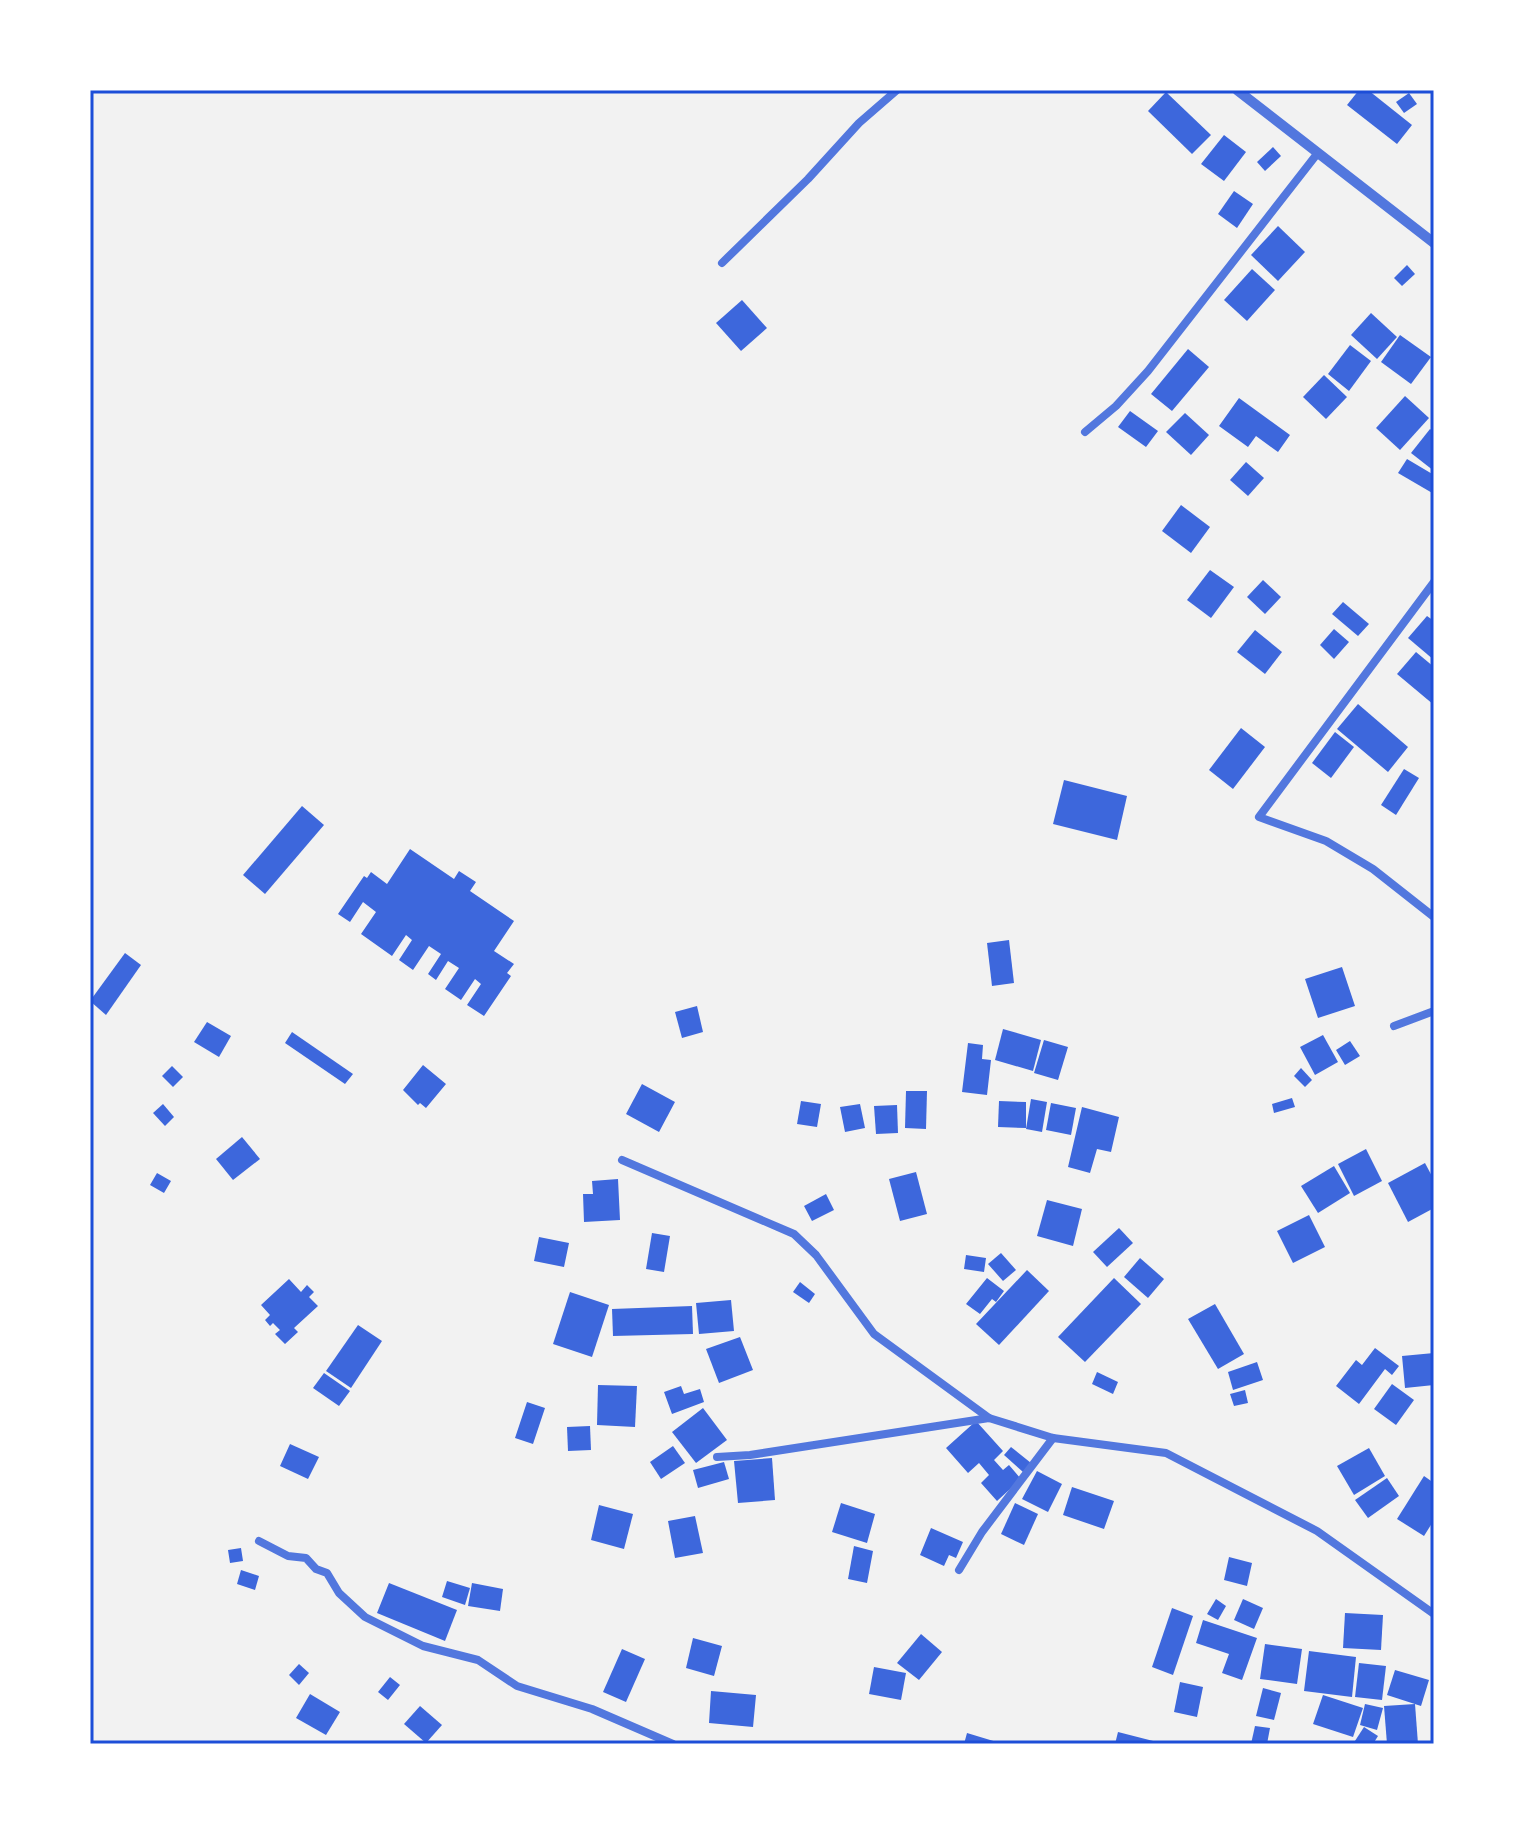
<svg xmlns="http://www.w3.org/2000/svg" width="1524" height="1834" viewBox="0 0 1524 1834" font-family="'Source Sans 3',sans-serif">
<rect width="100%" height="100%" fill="#f2f2f2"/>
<g fill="#3d67dc">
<path d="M1359 90H1368L1412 125 1397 144 1347 105Z"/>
<path d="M1166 92 1211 135 1192 154 1148 111Z"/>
<path d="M1409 93 1417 104 1404 113 1396 102Z"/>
<path d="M1224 135 1246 152 1224 181 1201 164Z"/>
<path d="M1273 147 1281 156 1265 171 1257 162Z"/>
<path d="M1234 191 1253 204 1237 228 1218 214Z"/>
<path d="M1278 226 1305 252 1278 281 1251 255Z"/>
<path d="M1407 265 1415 274 1402 286 1394 278Z"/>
<path d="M1252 269 1275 290 1247 321 1224 300Z"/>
<path d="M742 300 767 328 741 351 716 323Z"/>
<path d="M1371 313 1397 337 1377 359 1351 335Z"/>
<path d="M1400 335 1431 357 1411 384 1381 362Z"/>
<path d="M1350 345 1371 361 1349 391 1328 374Z"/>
<path d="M1188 349 1209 367 1172 411 1151 394Z"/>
<path d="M1324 375 1347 397 1326 419 1303 397Z"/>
<path d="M1405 396 1429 418 1400 450 1376 428Z"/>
<path d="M1239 398 1290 435 1278 452 1256 436 1248 447 1219 426Z"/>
<path d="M1130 411 1158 431 1146 447 1118 427Z"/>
<path d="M1185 413 1209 435 1191 455 1166 432Z"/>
<path d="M1430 429 1434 432V471L1411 453Z"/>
<path d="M1407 459 1434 475V494L1398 473Z"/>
<path d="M1246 462 1264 478 1248 496 1230 480Z"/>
<path d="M1181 505 1210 527 1191 553 1162 531Z"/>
<path d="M1210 570 1234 587 1211 618 1187 600Z"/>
<path d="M1263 580 1281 597 1265 614 1247 597Z"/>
<path d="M1343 602 1369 624 1358 636 1332 614Z"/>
<path d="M1427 616 1434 621V660L1408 638Z"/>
<path d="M1334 629 1349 642 1334 659 1320 645Z"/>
<path d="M1255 630 1282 652 1265 674 1237 652Z"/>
<path d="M1416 652 1434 667V705L1397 674Z"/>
<path d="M1358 704 1408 747 1388 772 1337 729Z"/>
<path d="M1241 728 1265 747 1233 789 1209 770Z"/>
<path d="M1335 732 1354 747 1331 778 1312 763Z"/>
<path d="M1404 769 1419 778 1396 815 1381 805Z"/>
<path d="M1064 780 1127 796 1117 840 1053 824Z"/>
<path d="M302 806 324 825 265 894 243 875Z"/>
<path d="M410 849 454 879 459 871 476 882 470 891 514 921 494 951 514 964 507 973 511 976 484 1016 467 1005 481 984 475 979 461 1000 445 989 459 968 448 961 436 980 428 974 441 954 429 946 413 970 399 960 412 940 406 935 392 956 361 934 376 912 363 902 350 922 338 914 364 876 367 878 371 872 387 884Z"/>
<path d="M1009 940 1014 983 992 986 987 943Z"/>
<path d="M125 953 141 965 106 1015 90 1001Z"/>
<path d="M1342 967 1355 1006 1318 1018 1305 979Z"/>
<path d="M697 1006 703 1032 682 1038 675 1012Z"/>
<path d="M207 1022 231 1036 219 1057 194 1042Z"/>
<path d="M1003 1029 1041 1040 1033 1071 995 1060Z"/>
<path d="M292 1032 353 1074 345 1084 285 1043Z"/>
<path d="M1323 1035 1338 1062 1315 1075 1300 1047Z"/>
<path d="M1044 1040 1068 1047 1058 1080 1034 1073Z"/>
<path d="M1350 1041 1360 1056 1345 1065 1336 1050Z"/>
<path d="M968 1043 983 1045 982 1059 991 1060 987 1095 962 1092Z"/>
<path d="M423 1065 446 1084 426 1108 420 1103 418 1105 403 1090Z"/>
<path d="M172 1066 183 1077 173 1087 162 1076Z"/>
<path d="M1301 1068 1312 1080 1305 1087 1294 1076Z"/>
<path d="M642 1084 675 1102 659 1132 626 1114Z"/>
<path d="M906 1091H927L926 1129 905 1128Z"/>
<path d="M1292 1098 1295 1107 1274 1113 1272 1104Z"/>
<path d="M1031 1099 1047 1102 1042 1132 1026 1129Z"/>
<path d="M801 1101 821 1104 817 1127 797 1124Z"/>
<path d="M999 1101 1026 1102V1128L998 1127Z"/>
<path d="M1051 1103 1076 1108 1071 1135 1046 1130Z"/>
<path d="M163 1104 174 1117 165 1126 153 1113Z"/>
<path d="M860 1104 865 1128 845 1132 840 1107Z"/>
<path d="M897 1105 898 1133 876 1134 874 1106Z"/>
<path d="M1082 1107 1119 1117 1111 1152 1097 1149 1090 1173 1068 1167Z"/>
<path d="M242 1137 260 1159 233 1180 216 1159Z"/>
<path d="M1366 1149 1382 1181 1354 1196 1338 1164Z"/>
<path d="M1425 1163 1434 1180V1208L1408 1222 1388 1183Z"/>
<path d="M1334 1166 1350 1193 1318 1213 1301 1186Z"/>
<path d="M916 1172 927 1214 900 1221 889 1179Z"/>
<path d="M157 1173 171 1181 164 1193 150 1185Z"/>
<path d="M618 1179 620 1220 584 1222 583 1194H593L592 1181Z"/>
<path d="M826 1194 834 1210 812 1221 804 1206Z"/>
<path d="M1047 1200 1082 1209 1073 1246 1037 1236Z"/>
<path d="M1309 1215 1325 1247 1293 1263 1277 1231Z"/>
<path d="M1119 1228 1133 1243 1107 1267 1093 1252Z"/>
<path d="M652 1233 670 1236 664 1272 646 1269Z"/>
<path d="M539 1237 569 1243 564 1267 534 1261Z"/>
<path d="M1001 1253 1016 1270 1003 1281 988 1264Z"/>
<path d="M966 1255 986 1258 984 1272 964 1269Z"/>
<path d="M1140 1258 1164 1279 1148 1298 1124 1277Z"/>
<path d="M1027 1270 1049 1291 999 1345 976 1324Z"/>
<path d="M987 1278 1004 1291 996 1302 992 1299 980 1314 966 1304Z"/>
<path d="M1114 1278 1141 1304 1085 1362 1058 1337Z"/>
<path d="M289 1279 301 1292 307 1285 314 1292 309 1297 318 1306 294 1328 298 1332 285 1344 275 1334 280 1330 273 1323 270 1326 265 1320 270 1315 261 1305Z"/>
<path d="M800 1282 815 1294 809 1303 793 1292Z"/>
<path d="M570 1292 609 1305 592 1357 553 1344Z"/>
<path d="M731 1300 734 1331 699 1334 696 1303Z"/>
<path d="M1215 1304 1244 1354 1218 1369 1188 1319Z"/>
<path d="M692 1306 693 1334 613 1336 612 1309Z"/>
<path d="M358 1325 382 1341 351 1388 326 1371Z"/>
<path d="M740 1337 753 1370 719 1383 706 1349Z"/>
<path d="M1375 1348 1399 1366 1392 1375 1385 1369 1359 1404 1336 1386 1356 1360 1362 1365Z"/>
<path d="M1434 1353V1385L1405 1388 1402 1356Z"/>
<path d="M1257 1362 1263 1380 1233 1390 1228 1372Z"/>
<path d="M1097 1372 1118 1382 1113 1394 1092 1384Z"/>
<path d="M324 1373 350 1391 339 1406 313 1388Z"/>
<path d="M1392 1384 1414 1400 1396 1425 1374 1409Z"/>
<path d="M598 1385 637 1386 635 1427 597 1425Z"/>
<path d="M681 1386 684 1394 700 1389 704 1402 672 1414 664 1392Z"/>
<path d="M1245 1390 1248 1403 1234 1406 1230 1394Z"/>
<path d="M527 1402 545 1408 533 1444 515 1438Z"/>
<path d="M703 1408 727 1440 696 1463 672 1432Z"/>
<path d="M976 1421 1003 1451 994 1460 1003 1470 1009 1465 1021 1479 997 1501 981 1483 989 1475 979 1463 968 1473 946 1448Z"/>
<path d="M590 1426 591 1450 568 1451 567 1427Z"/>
<path d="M290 1444 319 1457 308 1479 280 1466Z"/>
<path d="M673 1446 685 1463 661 1479 650 1462Z"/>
<path d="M1011 1447 1031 1463 1023 1472 1004 1455Z"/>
<path d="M1369 1448 1385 1476 1354 1495 1337 1466Z"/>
<path d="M772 1458 775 1500 738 1503 734 1461Z"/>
<path d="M724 1462 729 1479 698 1488 693 1470Z"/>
<path d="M1037 1471 1062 1484 1048 1512 1022 1499Z"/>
<path d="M1424 1476 1434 1483V1520L1424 1536 1397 1519Z"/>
<path d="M1387 1478 1399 1496 1368 1518 1355 1500Z"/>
<path d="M1072 1487 1114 1501 1104 1529 1063 1515Z"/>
<path d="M841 1503 875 1514 867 1543 832 1532Z"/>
<path d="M1015 1503 1038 1514 1024 1545 1001 1534Z"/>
<path d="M599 1505 633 1514 624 1549 591 1540Z"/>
<path d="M695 1516 703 1553 675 1558 668 1521Z"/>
<path d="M931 1528 963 1542 956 1558 949 1555 944 1566 920 1555Z"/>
<path d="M854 1546 873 1551 867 1583 848 1579Z"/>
<path d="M241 1548 243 1561 230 1563 228 1550Z"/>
<path d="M1229 1557 1252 1563 1247 1586 1224 1580Z"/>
<path d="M241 1570 259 1576 255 1590 237 1584Z"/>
<path d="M447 1581 470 1588 465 1605 442 1597Z"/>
<path d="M389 1583 457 1610 445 1641 377 1613Z"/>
<path d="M472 1583 503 1589 500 1611 468 1606Z"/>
<path d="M1216 1599 1226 1606 1218 1620 1207 1614Z"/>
<path d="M1243 1599 1263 1608 1254 1629 1234 1620Z"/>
<path d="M1172 1608 1193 1616 1173 1675 1152 1667Z"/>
<path d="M1345 1613 1383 1615 1381 1650 1343 1648Z"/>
<path d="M1203 1620 1257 1638 1242 1680 1222 1673 1229 1654 1196 1643Z"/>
<path d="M921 1634 942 1652 919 1680 897 1663Z"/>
<path d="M693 1638 722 1646 714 1676 686 1668Z"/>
<path d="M1265 1644 1302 1649 1297 1684 1260 1679Z"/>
<path d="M622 1649 645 1659 626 1702 603 1692Z"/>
<path d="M1309 1651 1356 1657 1352 1697 1304 1691Z"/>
<path d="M1359 1663 1386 1666 1382 1700 1355 1697Z"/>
<path d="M299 1664 309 1673 299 1685 289 1675Z"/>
<path d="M874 1667 906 1673 901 1700 869 1694Z"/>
<path d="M1395 1670 1429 1680 1421 1706 1387 1695Z"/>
<path d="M390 1677 400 1685 388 1700 378 1692Z"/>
<path d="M1180 1682 1203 1687 1197 1717 1174 1712Z"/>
<path d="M1263 1688 1281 1693 1274 1720 1256 1716Z"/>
<path d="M711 1691 756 1695 753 1727 709 1723Z"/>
<path d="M310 1694 340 1712 326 1735 296 1718Z"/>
<path d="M1323 1695 1363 1708 1353 1737 1313 1724Z"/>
<path d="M1365 1704 1383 1708 1377 1730 1360 1725Z"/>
<path d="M1415 1704 1418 1744H1387L1384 1706Z"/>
<path d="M420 1706 442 1725 426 1743 404 1724Z"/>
<path d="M1255 1726 1270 1728 1267 1744H1251Z"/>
<path d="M1364 1727 1378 1736 1373 1744H1353Z"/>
<path d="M1118 1732 1161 1743 1160 1744H1115Z"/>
<path d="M967 1733 1000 1743V1744H964Z"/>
</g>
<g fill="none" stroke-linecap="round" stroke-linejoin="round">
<g stroke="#5277de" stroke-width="8">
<path d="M722 263 808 179 859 123 897 90"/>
<path d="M1085 432 1116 406 1148 371 1317 154"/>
<path d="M1434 582 1259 817 1326 841 1373 869 1434 917"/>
<path d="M1394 1026 1434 1011"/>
<path d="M622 1160 794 1234 816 1255 874 1334 989 1418"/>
<path d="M717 1457 750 1455 989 1418 1053 1438 1166 1453 1317 1531 1434 1614"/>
<path d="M259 1541 288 1556 306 1558 316 1569 327 1573 339 1593 365 1617 423 1646 478 1660 517 1686 592 1709 673 1744"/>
<path d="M959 1570 982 1532 1053 1438"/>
</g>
<path stroke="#5277de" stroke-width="10" d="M1237 90 1434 243"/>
</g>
<rect width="1524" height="1834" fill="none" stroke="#ffffff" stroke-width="184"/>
<rect x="92" y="92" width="1340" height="1650" fill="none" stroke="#1d4ed8" stroke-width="3"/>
</svg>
